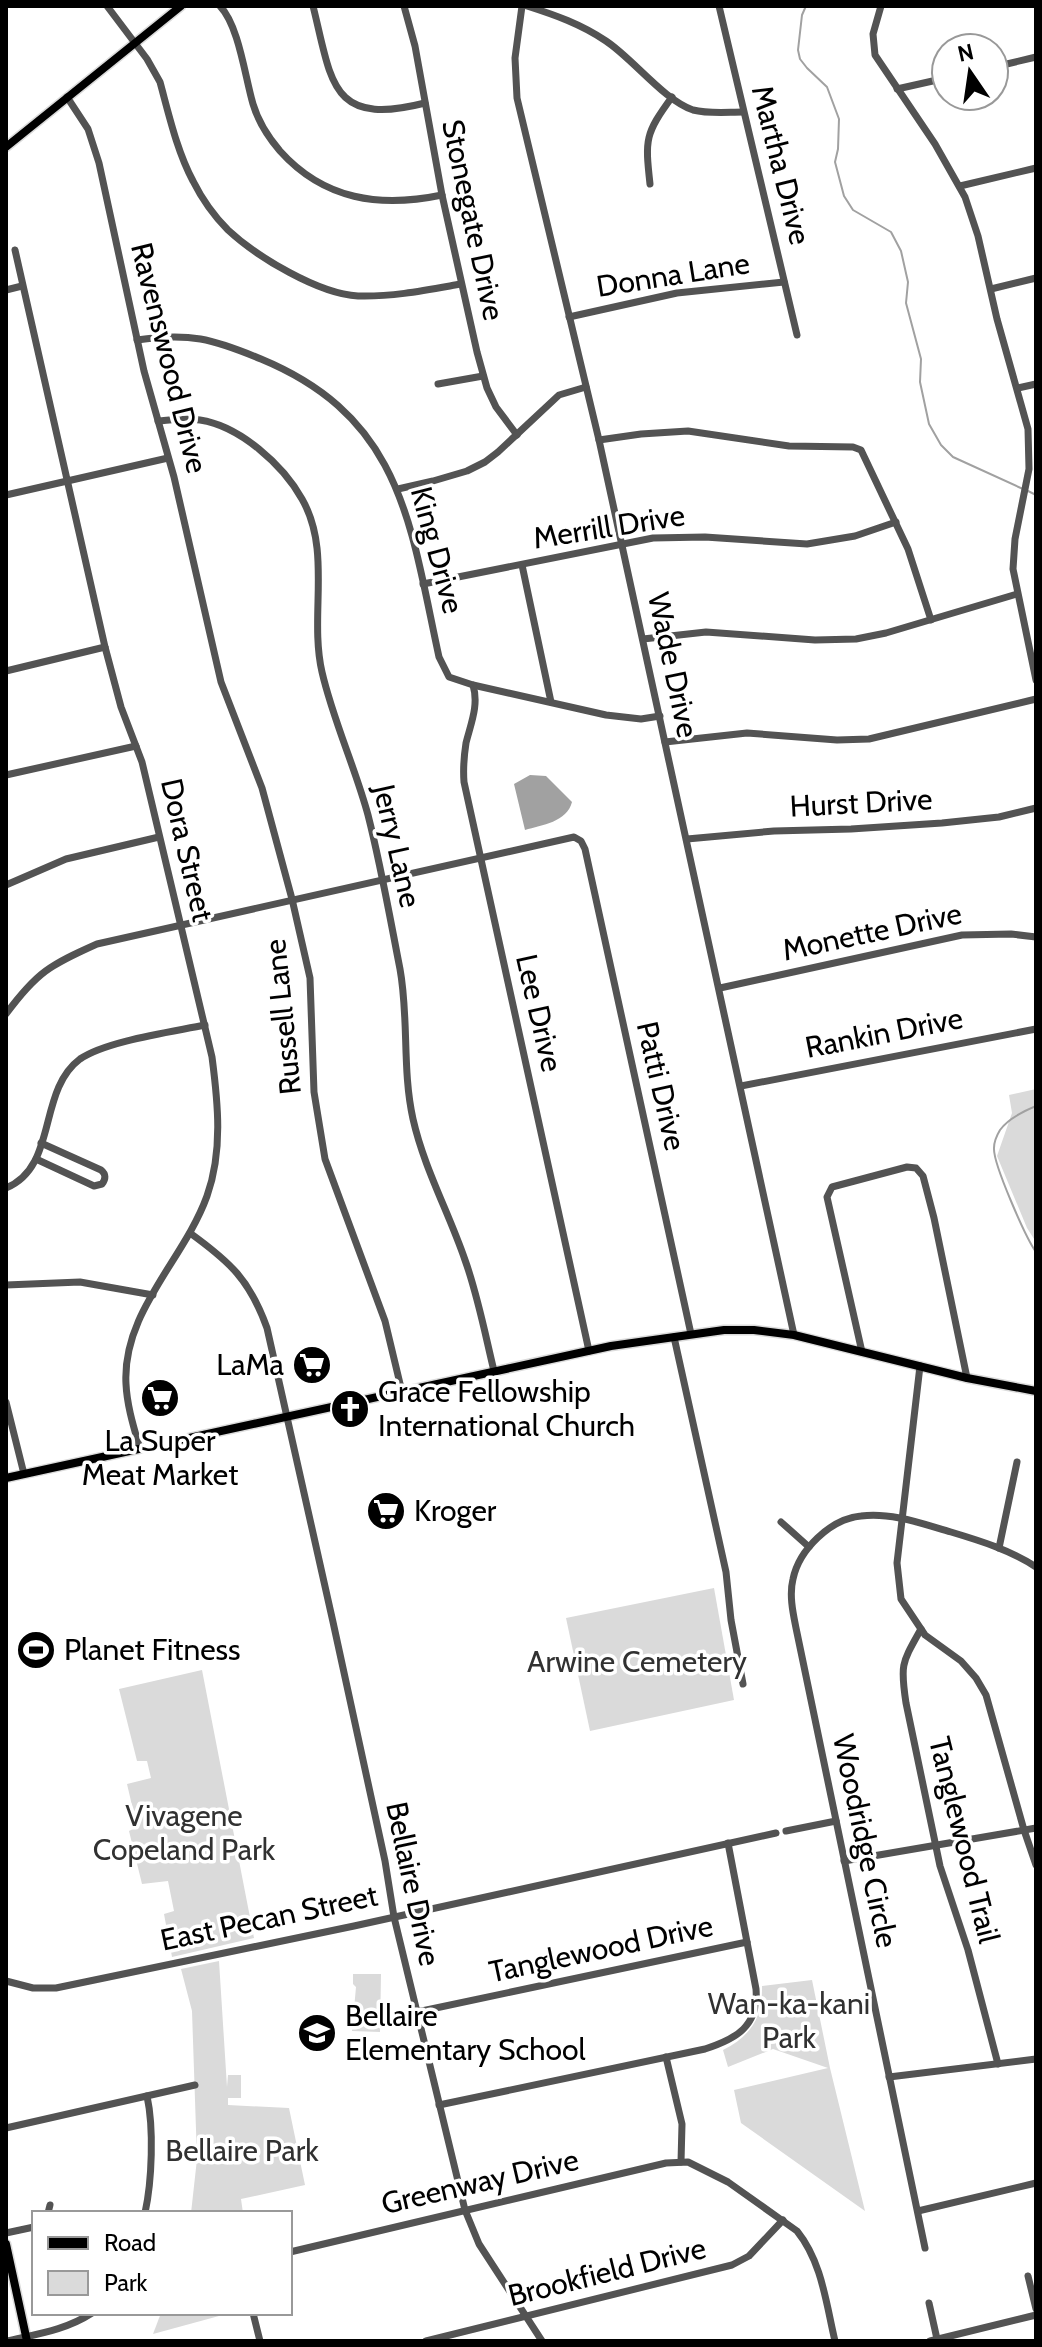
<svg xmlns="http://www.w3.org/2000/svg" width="1042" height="2347" viewBox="0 0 1042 2347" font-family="Cabin,sans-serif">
<rect width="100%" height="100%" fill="#fff"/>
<g fill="#dadada">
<path d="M1036 1089V1242L1027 1228 997 1156 1012 1113 1009 1095Z"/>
<path d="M714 1588 734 1700 590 1731 566 1618Z"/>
<path d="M202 1670 254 1938 172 1957 164 1914 174 1911 168 1881 142 1884 129 1831 137 1827 127 1784 151 1778 147 1761H137L119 1689Z"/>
<path d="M219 1961 227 2087 228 2075H241V2098H228V2105L289 2108 305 2185 241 2199 243 2213H191L197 2159 192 2011 181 1969Z"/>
<path d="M353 1974H381L380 2032 352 2031 356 1987 353 1984Z"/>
<path d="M812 1980 830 2068 865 2211 741 2123 734 2090 828 2068 773 2049 728 2067 723 2050C751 2036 763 2017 762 1986Z"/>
<path d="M161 2313H230L153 2334Z"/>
</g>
<path fill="#a1a1a1" d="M530 775 546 776 572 802C567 822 542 825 525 830L514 784Z"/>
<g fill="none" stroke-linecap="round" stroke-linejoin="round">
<g stroke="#a1a1a1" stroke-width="2">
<path d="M806 6 802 15 798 50 800 59 807 68 827 87 839 119 838 149 835 162 844 196 853 210 891 232 901 251 908 282 906 303 921 359 920 382 929 424 941 445 953 457 1023 489"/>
<path d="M1028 491 1036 495"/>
<path d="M1036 1106C1024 1111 1007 1120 1000 1130 997 1135 994 1143 994 1148 993 1164 1026 1238 1036 1252"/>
</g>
<g stroke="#dbdbdb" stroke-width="11">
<g id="major">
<path d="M6 147 181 6"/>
<path d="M6 1478 611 1346 724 1330H754L794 1335 967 1378 1036 1391"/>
<path d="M6 2244 27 2341"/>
</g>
</g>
<g stroke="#535353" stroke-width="7">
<path d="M107 6 147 59 160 82C169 115 177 151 193 181 202 199 214 216 228 230 257 257 319 294 358 296 393 297 427 290 461 284"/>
<path d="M220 6C239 26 245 77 253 104 258 121 268 137 280 151 324 200 380 208 442 195"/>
<path d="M313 6C332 82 330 127 425 103"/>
<path d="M404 6 415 46 442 195 477 352 487 388 496 407 517 435"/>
<path d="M522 6 515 58 517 98 599 440 794 1335"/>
<path d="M527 6C555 15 581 24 606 41 632 58 665 101 693 110 709 114 727 112 743 112"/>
<path d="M719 6 797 335"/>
<path d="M881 6 873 34 875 55 935 144 965 197 978 236 997 319 1028 429 1029 469 1015 539 1013 569 1036 680"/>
<path d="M994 67 1036 57"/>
<path d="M897 89 946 78"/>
<path d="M67 97 88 129 99 163 144 371 174 477 221 682 262 788 292 899 310 978 314 1092 325 1159 385 1321 402 1392"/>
<path d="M650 184C645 139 645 134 672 97"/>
<path d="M960 186 1036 168"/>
<path d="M15 250 105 647 121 707 142 762 212 1057C218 1103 223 1151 207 1196 184 1260 122 1312 126 1384 127 1406 134 1428 140 1449"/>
<path d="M991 289 1036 278"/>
<path d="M6 290 22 286"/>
<path d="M569 317 677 293 784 282"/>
<path d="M137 340C189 332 213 339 261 359 403 418 410 524 439 657L449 677 473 685 606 715 641 719 660 716"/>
<path d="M438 384 483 376"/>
<path d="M1018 388 1036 384"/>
<path d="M158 421C172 420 186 418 200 420 240 426 283 465 302 499 332 551 309 616 322 672 333 720 355 767 368 815 381 866 390 918 400 969 409 1018 402 1070 413 1119 424 1168 449 1213 465 1260 478 1296 485 1334 494 1371"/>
<path d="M599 440 641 434 688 431 789 446 853 447 861 450 908 549 931 620"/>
<path d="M398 489 433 481 467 471 485 462 498 452 559 395 586 387"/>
<path d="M6 495 168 458"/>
<path d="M522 565 551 702"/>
<path d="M423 584 653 538 705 537 807 544 855 536 896 522"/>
<path d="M643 639 706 632 815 640 856 639 886 633 1017 594"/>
<path d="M6 671 105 647"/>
<path d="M473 685C479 705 471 723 466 743 464 756 463 769 464 782L589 1351"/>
<path d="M665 742 747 733 837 740 869 739 1036 699"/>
<path d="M6 775 136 746"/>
<path d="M687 839 774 831 851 829 942 823 999 817 1036 808"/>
<path d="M6 885 66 859 159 837"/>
<path d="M720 988 962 935 1011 934 1036 937"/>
<path d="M6 1014C37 972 50 965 97 944L574 837 581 841 585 849 691 1334"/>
<path d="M741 1086 1036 1029"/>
<path d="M36 1159 94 1186 102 1184C106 1179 106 1174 101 1170L41 1143"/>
<path d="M6 1188C58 1167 37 1091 80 1059 106 1041 171 1032 205 1025"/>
<path d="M190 1233C230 1262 250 1280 267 1328L333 1622 385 1861 394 1917 465 2210 479 2244 542 2341"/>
<path d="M6 1285 80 1282 153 1295"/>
<path d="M674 1337 726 1572 731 1620 743 1684"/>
<path d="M862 1352 827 1197 832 1187 907 1167 916 1168 923 1176 934 1218 967 1378"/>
<path d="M920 1366 897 1563 901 1599 925 1635 961 1661 976 1678 986 1695 1024 1830 1036 1865"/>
<path d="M6 1402 24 1474"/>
<path d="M781 1522 809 1547"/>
<path d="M999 1548 1017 1462"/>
<path d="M921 1629C902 1663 900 1664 906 1703L940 1866 968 1950 998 2064"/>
<path d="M786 1831 836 1821"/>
<path d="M844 1861 1036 1828"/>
<path d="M6 1981 33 1988H56L354 1926 776 1833"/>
<path d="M417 2012 747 1942"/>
<path d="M666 2057 682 2124 681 2162"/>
<path d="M889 2077 1036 2059"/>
<path d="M439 2105 705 2049C736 2039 759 2026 756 1989L728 1843"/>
<path d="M6 2128 195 2085"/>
<path d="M918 2211 1036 2183"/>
<path d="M48 2213 50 2205"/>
<path d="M145 2213C152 2181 154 2128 147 2096"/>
<path d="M6 2233 34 2227"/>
<path d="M925 2248 796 1628C793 1613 789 1595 793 1579 799 1550 830 1519 861 1516 891 1512 923 1524 951 1532 981 1541 1010 1550 1036 1567"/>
<path d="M290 2252 666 2163 688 2162 728 2182 797 2231C822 2262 826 2303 835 2341"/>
<path d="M1028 2276 1036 2309"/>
<path d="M929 2303 937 2339"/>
<path d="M253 2313 260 2341"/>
<path d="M7 2341C37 2334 66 2330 92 2313"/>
<path d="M426 2341 732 2265 749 2256 783 2220"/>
<path d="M930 2341 1036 2315"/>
</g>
<use href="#major" stroke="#000" stroke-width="8"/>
</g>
<defs>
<g id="supermarket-disc" transform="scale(2)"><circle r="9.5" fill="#000" stroke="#fff"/><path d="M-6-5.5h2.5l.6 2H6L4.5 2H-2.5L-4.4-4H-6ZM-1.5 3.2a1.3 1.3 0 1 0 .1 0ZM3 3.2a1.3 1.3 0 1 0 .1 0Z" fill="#fff"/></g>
<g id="church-disc" transform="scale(2)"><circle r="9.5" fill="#000" stroke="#fff"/><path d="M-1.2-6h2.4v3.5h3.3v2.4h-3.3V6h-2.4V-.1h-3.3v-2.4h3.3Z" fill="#fff"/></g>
<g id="stadium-disc" transform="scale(2)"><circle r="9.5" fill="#000" stroke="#fff"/><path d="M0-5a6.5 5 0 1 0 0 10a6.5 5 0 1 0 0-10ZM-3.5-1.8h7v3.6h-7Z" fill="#fff"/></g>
<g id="school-disc" transform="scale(2)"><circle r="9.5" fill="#000" stroke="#fff"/><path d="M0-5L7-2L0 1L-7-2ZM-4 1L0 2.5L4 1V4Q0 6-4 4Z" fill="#fff"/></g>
</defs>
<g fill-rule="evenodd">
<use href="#supermarket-disc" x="312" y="1365"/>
<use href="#supermarket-disc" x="160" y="1398"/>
<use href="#church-disc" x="350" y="1409"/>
<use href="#supermarket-disc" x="386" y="1511"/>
<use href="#stadium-disc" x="36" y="1650"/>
<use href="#school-disc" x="317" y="2033"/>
</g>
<g text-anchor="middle" stroke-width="7" stroke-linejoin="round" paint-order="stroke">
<g font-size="30" fill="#000" stroke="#fff">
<text transform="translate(781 165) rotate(76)" y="10">Martha Drive</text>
<text transform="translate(473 220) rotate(78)" y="10">Stonegate Drive</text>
<text transform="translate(673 275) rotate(-9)" y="10">Donna Lane</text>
<text transform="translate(169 358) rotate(76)" y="10">Ravenswood Drive</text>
<text transform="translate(609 527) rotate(-9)" y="10">Merrill Drive</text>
<text transform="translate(437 550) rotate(75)" y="10">King Drive</text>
<text transform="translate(673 665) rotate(78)" y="10">Wade Drive</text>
<text transform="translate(861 803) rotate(-3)" y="10">Hurst Drive</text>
<text transform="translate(397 846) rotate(77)" y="10">Jerry Lane</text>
<text transform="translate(187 850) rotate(77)" y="10">Dora Street</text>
<text transform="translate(872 932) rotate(-12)" y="10">Monette Drive</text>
<text transform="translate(539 1013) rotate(77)" y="10">Lee Drive</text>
<text transform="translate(283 1017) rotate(-96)" y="10">Russell Lane</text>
<text transform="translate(884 1033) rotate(-11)" y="10">Rankin Drive</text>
<text transform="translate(661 1086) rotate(77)" y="10">Patti Drive</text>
<text transform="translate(964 1840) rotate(76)" y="10">Tanglewood Trail</text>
<text transform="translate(865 1841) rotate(78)" y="10">Woodridge Circle</text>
<text transform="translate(413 1884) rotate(78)" y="10">Bellaire Drive</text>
<text transform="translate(269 1918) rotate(-12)" y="10">East Pecan Street</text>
<text transform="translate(601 1949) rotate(-12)" y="10">Tanglewood Drive</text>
<text transform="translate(480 2182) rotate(-13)" y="10">Greenway Drive</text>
<text transform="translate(607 2272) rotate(-14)" y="10">Brookfield Drive</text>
</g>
<g font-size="30" fill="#000" stroke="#fff" text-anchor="start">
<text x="284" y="1375" text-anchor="end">LaMa</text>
<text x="378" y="1402">Grace Fellowship<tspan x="378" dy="34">International Church</tspan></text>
<text x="160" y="1451" text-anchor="middle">La Super<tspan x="160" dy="34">Meat Market</tspan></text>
<text x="414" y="1521">Kroger</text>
<text x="64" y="1660">Planet Fitness</text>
<text x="345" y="2026">Bellaire<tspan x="345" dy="34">Elementary School</tspan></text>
</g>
<g font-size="30" fill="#313131" stroke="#fff">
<text x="637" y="1672">Arwine Cemetery</text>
<text x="184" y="1826">Vivagene<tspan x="184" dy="34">Copeland Park</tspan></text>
<text x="789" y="2014">Wan-ka-kani<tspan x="789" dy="34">Park</tspan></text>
<text x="242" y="2161">Bellaire Park</text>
</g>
</g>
<rect width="1042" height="2347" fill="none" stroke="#000000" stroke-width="16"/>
<rect x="32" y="2211" width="260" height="104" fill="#ffffff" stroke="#999999" stroke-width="2"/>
<rect x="48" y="2237" width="40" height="12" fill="#000000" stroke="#999999" stroke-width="2"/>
<text x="104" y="2251" font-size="24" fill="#000000">Road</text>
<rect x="48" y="2271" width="40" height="24" fill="#dadada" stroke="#999999" stroke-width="2"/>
<text x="104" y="2291" font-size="24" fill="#000000">Park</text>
<g transform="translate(970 72) rotate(347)"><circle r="38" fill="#ffffff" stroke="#999999" stroke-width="2"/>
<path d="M0-6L14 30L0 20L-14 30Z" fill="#000000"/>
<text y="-12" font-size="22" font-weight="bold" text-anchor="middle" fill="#000000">N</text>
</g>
</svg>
